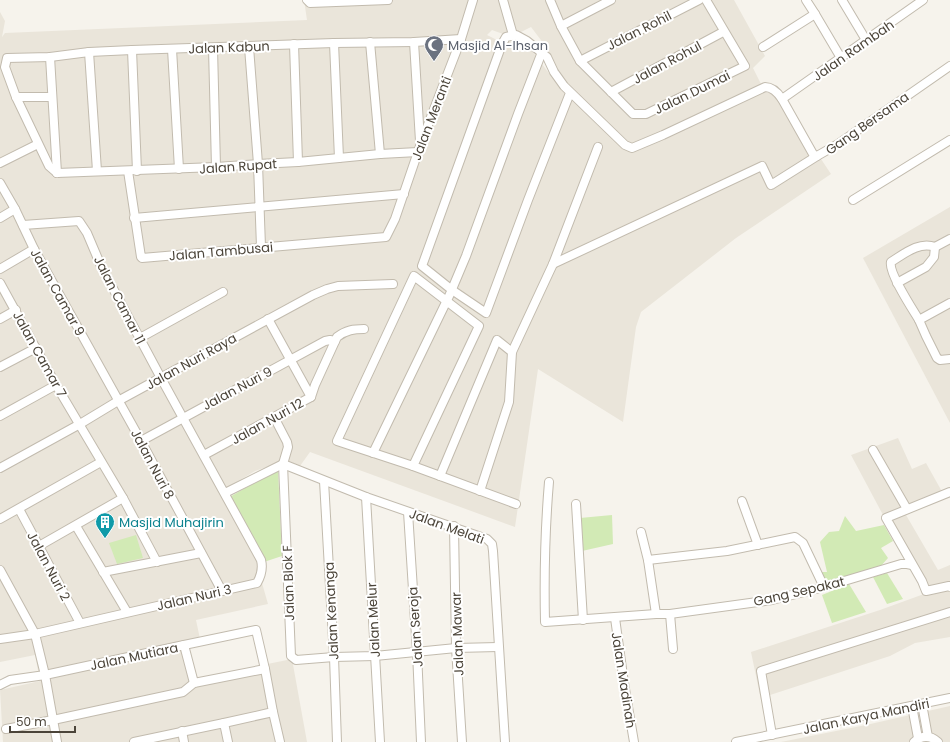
<svg xmlns="http://www.w3.org/2000/svg" width="950" height="742" viewBox="0 0 950 742" font-family="Poppins,sans-serif">
<rect width="100%" height="100%" fill="#f6f3ec"/>
<g fill="#eae5da">
<path d="M304 0H734L765 56 753 68 761 84 633 146 560 77 547 48 531 27 521 32 503 34 492 30 487 35 499 41H507L532 51 558 85 625 148 639 149 730 108 761 92H766L773 94 779 99 811 155 821 159 831 174 736 238 641 312 636 327 623 422 538 369 515 527 310 452 300 466 275 464 255 471 225 489 264 564 262 583 268 604 196 620 200 639 187 648 195 679 292 659 307 742H3L0 690 40 681 35 655 0 662V12L5 21 2 37 5 33 307 20Z"/>
<path d="M950 207V423L863 258Z"/>
<path d="M898 438 912 469 926 463 945 497 906 515 938 570 950 565V637L915 643 890 656 767 696 775 728 767 729 751 652 880 610 924 594 922 588 851 455Z"/>
<path d="M950 706V742H781L866 725Z"/>
</g>
<g fill="#d2eab5">
<path d="M278 469 282 556 264 562 228 498Z"/>
<path d="M612 515 613 544 582 551 580 518Z"/>
<path d="M845 516 856 531 884 525 893 541 881 548 888 558 880 567 828 582 819 572H827L820 542 829 532 839 531Z"/>
<path d="M136 535 143 558 117 564 109 543Z"/>
<path d="M887 573 903 599 887 604 873 577Z"/>
<path d="M849 584 866 612 832 623 822 595Z"/>
</g>
<g fill="none" stroke-linecap="round" stroke-linejoin="round">
<g stroke="#c2bbae" stroke-width="10">
<g id="minor">
<path d="M307 0 310 3 388 0"/>
<path d="M503 0 513 35"/>
<path d="M550 0 561 26 580 61 633 114H646L745 66 706 0"/>
<path d="M806 0 815 14"/>
<path d="M842 0 866 40"/>
<path d="M561 26 611 0"/>
<path d="M370 42 380 154"/>
<path d="M414 42 420 141"/>
<path d="M334 43 339 158"/>
<path d="M294 44 298 162"/>
<path d="M249 47 258 164 261 247"/>
<path d="M763 47 815 14 841 58"/>
<path d="M213 48 216 167"/>
<path d="M172 49 179 169"/>
<path d="M132 50 137 171"/>
<path d="M89 52 97 171"/>
<path d="M50 57 57 173"/>
<path d="M580 61 699 0"/>
<path d="M611 92 723 32"/>
<path d="M570 93 528 200 486 313 452 290 422 266 502 44 506 37 516 35 527 41 547 57 554 72 564 86 625 145 632 148 663 135 765 87C773 87 778 93 782 99L813 154 817 156 838 144 950 66"/>
<path d="M16 97H52"/>
<path d="M782 99 923 0"/>
<path d="M0 163 38 144"/>
<path d="M128 171 141 257 142 258 386 237 395 219 421 143 461 39 473 0"/>
<path d="M57 173 49 166 16 97 5 67 7 58 50 57 89 52 132 50 334 43 414 42 461 39"/>
<path d="M57 173 216 167 258 164 298 162 380 154 418 152"/>
<path d="M0 183 15 209 34 249 141 441 222 591"/>
<path d="M853 200 950 140"/>
<path d="M0 218 15 209"/>
<path d="M134 218 404 194"/>
<path d="M935 247 950 239"/>
<path d="M553 264 762 166 771 185 817 156"/>
<path d="M0 269 34 249"/>
<path d="M414 276 479 326 413 466 337 441Z"/>
<path d="M0 283 56 385 123 498 157 562"/>
<path d="M897 283 926 267 934 257 935 247"/>
<path d="M950 303 919 320 926 336 937 358 940 360 950 359"/>
<path d="M0 319 16 310"/>
<path d="M268 319 311 397"/>
<path d="M919 320C913 310 888 272 891 262 904 254 919 241 935 247"/>
<path d="M140 338 223 292"/>
<path d="M0 367 36 348"/>
<path d="M0 416 56 385"/>
<path d="M274 417 287 442 288 447 283 464 291 656 296 660 334 657 375 656 456 648 498 647"/>
<path d="M141 441 325 341 330 340 335 341"/>
<path d="M873 450 907 509"/>
<path d="M373 453 450 294 466 256 518 114 542 52"/>
<path d="M204 455 311 397 315 385 337 337C346 330 354 329 364 329"/>
<path d="M283 464 366 497 487 539 492 544 493 551 505 742"/>
<path d="M413 466 516 504"/>
<path d="M0 468 80 424 118 401 313 295 327 289 338 286 393 284"/>
<path d="M440 476 497 340 512 352"/>
<path d="M324 481 334 657 337 742"/>
<path d="M549 482C545 529 544 575 545 622L656 614H670L772 600 824 587 901 564H907L912 565"/>
<path d="M480 491 509 402 512 352 553 264 598 147"/>
<path d="M950 492 886 518 922 581 926 591 949 586 950 587"/>
<path d="M225 493 283 464"/>
<path d="M366 497 380 742"/>
<path d="M742 501 758 545"/>
<path d="M576 504 583 620"/>
<path d="M19 509 80 623"/>
<path d="M408 512 417 652 421 742"/>
<path d="M0 519 101 462"/>
<path d="M76 526 127 612"/>
<path d="M454 526 456 648 462 742"/>
<path d="M641 532 648 560 656 614"/>
<path d="M39 546 123 498"/>
<path d="M648 560 727 551 795 537 803 543 824 587"/>
<path d="M0 570 35 634 45 675 57 742"/>
<path d="M103 572 201 553"/>
<path d="M670 614 673 649"/>
<path d="M615 618 624 683 634 742"/>
<path d="M0 639 35 634 257 583C261 576 263 568 261 560L161 378 101 266 87 233 79 221 23 225"/>
<path d="M184 645 256 630 265 669 273 712 224 723"/>
<path d="M0 685 10 680 45 675 184 645 194 683"/>
<path d="M922 704 928 737"/>
<path d="M912 706 918 738"/>
<path d="M273 712 280 742"/>
<path d="M6 729 53 720 183 692 194 683 265 669"/>
<path d="M182 731 184 742"/>
<path d="M772 735 761 671 950 612"/>
<path d="M134 742 224 723 228 742"/>
<path d="M736 742 950 698"/>
<path d="M914 742C922 735 930 735 938 742"/>
</g>
</g>
<use href="#minor" stroke="#fff" stroke-width="8"/>
</g>
<defs>
<g id="mosque-pin" transform="scale(1)"><path d="M0 17L-7.5 6A9.5 9.5 0 1 1 7.5 6Z" fill="#6b7280" stroke="#fff"/><path d="M3.5-4.9A6 6 0 1 0 3.5 4.9A5 5 0 1 1 3.5-4.9Z" fill="#fff"/></g>
<g id="building-pin" transform="scale(1)"><path d="M0 17L-7.5 6A9.5 9.5 0 1 1 7.5 6Z" fill="#0f9aa8" stroke="#fff"/><path d="M-4-6H4V6H1V3H-1V6H-4ZM-2.5-4.3h1.7v1.8h-1.7ZM.8-4.3h1.7v1.8H.8ZM-2.5-1h1.7V.8h-1.7ZM.8-1h1.7V.8H.8Z" fill="#fff"/></g>
</defs>
<g fill-rule="evenodd">
<use href="#mosque-pin" x="434" y="45"/>
<use href="#building-pin" x="105" y="522"/>
</g>
<g text-anchor="middle" stroke-width="4" stroke-linejoin="round" paint-order="stroke">
<g font-size="13" fill="#4b4439" stroke="#fff">
<text transform="translate(639 30) rotate(-27)" y="5">Jalan Rohil</text>
<text transform="translate(229 47) rotate(-2)" y="5">Jalan Kabun</text>
<text transform="translate(853 50) rotate(-35)" y="5">Jalan Rambah</text>
<text transform="translate(667 62) rotate(-28)" y="5">Jalan Rohul</text>
<text transform="translate(692 92) rotate(-26)" y="5">Jalan Dumai</text>
<text transform="translate(431 118) rotate(-69)" y="5">Jalan Meranti</text>
<text transform="translate(867 123) rotate(-35)" y="5">Gang Bersama</text>
<text transform="translate(238 166) rotate(-4)" y="5">Jalan Rupat</text>
<text transform="translate(221 251) rotate(-5)" y="5">Jalan Tambusai</text>
<text transform="translate(58 292) rotate(61)" y="5">Jalan Camar 9</text>
<text transform="translate(120 300) rotate(63)" y="5">Jalan Camar 11</text>
<text transform="translate(40 354) rotate(61)" y="5">Jalan Camar 7</text>
<text transform="translate(191 361) rotate(-29)" y="5">Jalan Nuri Raya</text>
<text transform="translate(237 388) rotate(-28)" y="5">Jalan Nuri 9</text>
<text transform="translate(267 421) rotate(-29)" y="5">Jalan Nuri 12</text>
<text transform="translate(153 464) rotate(62)" y="5">Jalan Nuri 8</text>
<text transform="translate(447 526) rotate(20)" y="5">Jalan Melati</text>
<text transform="translate(49 566) rotate(62)" y="5">Jalan Nuri 2</text>
<text transform="translate(288 583) rotate(-92)" y="5">Jalan Blok F</text>
<text transform="translate(799 591) rotate(-13)" y="5">Gang Sepakat</text>
<text transform="translate(194 597) rotate(-13)" y="5">Jalan Nuri 3</text>
<text transform="translate(331 611) rotate(-93)" y="5">Jalan Kenanga</text>
<text transform="translate(373 620) rotate(-93)" y="5">Jalan Melur</text>
<text transform="translate(415 627) rotate(-94)" y="5">Jalan Seroja</text>
<text transform="translate(457 634) rotate(-92)" y="5">Jalan Mawar</text>
<text transform="translate(134 656) rotate(-12)" y="5">Jalan Mutiara</text>
<text transform="translate(624 680) rotate(81)" y="5">Jalan Madinah</text>
<text transform="translate(866 716) rotate(-12)" y="5">Jalan Karya Mandiri</text>
</g>
<g font-size="13" fill="#5b616d" stroke="#fff" text-anchor="start">
<text x="448" y="50">Masjid Al-Ihsan</text>
</g>
<g font-size="13" fill="#0d838f" stroke="#fff" text-anchor="start">
<text x="119" y="527">Masjid Muhajirin</text>
</g>
</g>
<path d="M10 726v6h65v-6" fill="none" stroke="#4b4439" stroke-width="2"/>
<text x="16" y="726" font-size="12" fill="#4b4439" stroke="#ffffff" stroke-width="3" paint-order="stroke">50 m</text>
</svg>
